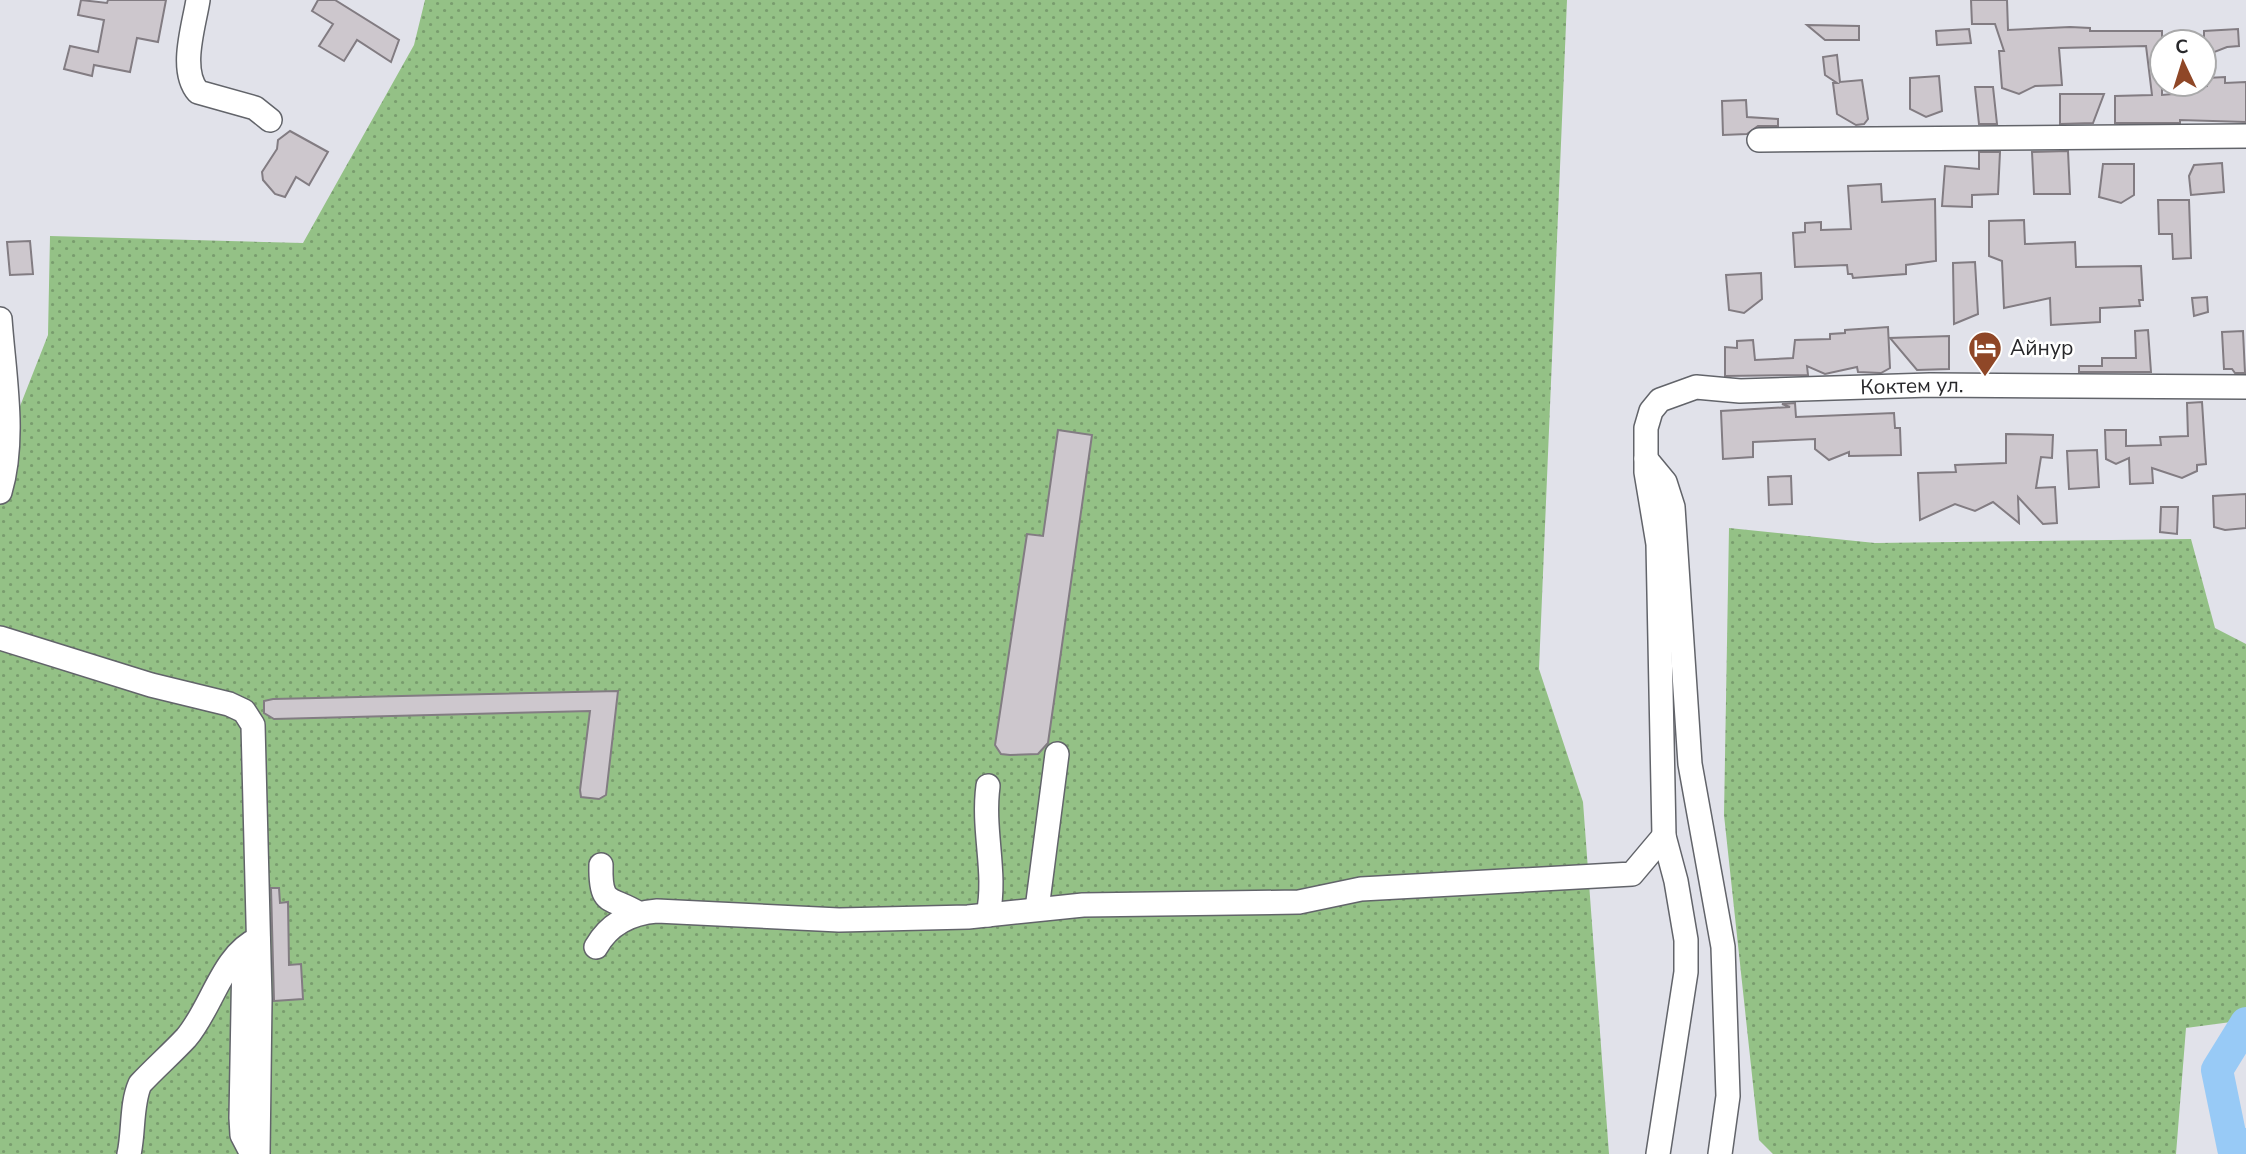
<svg xmlns="http://www.w3.org/2000/svg" width="2246" height="1154" viewBox="0 0 2246 1154" font-family="'Nunito Sans',sans-serif">
<defs>
<pattern id="grass-dots" width="8" height="8" patternUnits="userSpaceOnUse" patternTransform="scale(1.75)"><rect width="8" height="8" fill="#94c186"/><path d="M2 2h.1M6 6h.1" fill="none" stroke="#799d6e" stroke-width="1.8" stroke-linecap="round"/></pattern>
</defs>
<rect width="100%" height="100%" fill="#e1e2ea"/>
<g fill="url(#grass-dots)">
<path d="M425 0H1567L1539 669 1583 802 1609 1154H0V457L48 335 50 236 303 243 414 45Z"/>
<path d="M1729 528 1875 543 2191 539 2215 628 2246 644V1020L2186 1028 2176 1154H1773L1759 1140 1724 815Z"/>
</g>
<g fill="none" stroke-linecap="round" stroke-linejoin="round">
<path stroke="#98caf6" stroke-width="32" d="M2246 1023 2217 1070 2233 1148 2246 1144"/>
</g>
<g fill="#cdc7cd" stroke="#827c82" stroke-width="2">
<path d="M81 0 107 3 108 0H166L158 42 137 38 130 72 94 65 92 76 64 69 70 46 98 52 104 20 78 15Z"/>
<path d="M318 0H335L399 40 391 62 357 40 344 61 319 46 333 24 312 11Z"/>
<path d="M1971 0H2007L2008 30 2070 27 2090 28V31H2162V95L2198 92V87L2207 86V78L2225 77V83L2246 82V122L2180 120V123H2115V96L2152 95 2146 46 2059 48 2062 85 2035 86 2019 94 2002 88 1999 51H2004L1995 24H1972Z"/>
<path d="M1807 25 1859 26V40H1825Z"/>
<path d="M1969 29 1971 43 1937 45 1936 31Z"/>
<path d="M2238 29 2239 46 2227 47 2212 53 2204 48V31Z"/>
<path d="M1837 55 1840 82 1862 80 1868 119 1864 124 1856 125 1837 114 1833 83H1837L1825 75 1823 57Z"/>
<path d="M1939 76 1942 111 1926 117 1910 109V78Z"/>
<path d="M1975 87H1993L1997 124H1979Z"/>
<path d="M2060 94H2104L2093 123 2060 124Z"/>
<path d="M1746 100 1747 117 1778 119V126H1758L1747 134 1723 135 1722 101Z"/>
<path d="M290 131 328 152 309 185 296 177 285 197 275 194 263 180 262 172 277 149 278 140Z"/>
<path d="M2068 151 2070 194H2034L2032 152Z"/>
<path d="M1979 152H2000L1998 194 1972 195V207L1942 206 1945 166 1979 169Z"/>
<path d="M2222 163 2224 192 2191 195 2189 176 2194 165Z"/>
<path d="M2103 164H2134V195L2121 203 2099 197Z"/>
<path d="M1881 184 1882 202 1935 199 1936 261 1906 265V274L1853 278 1852 274H1848L1847 265 1795 267 1793 233 1805 232V223L1821 222V230L1851 229 1848 186Z"/>
<path d="M2158 200H2189L2191 258 2173 259 2172 234H2159Z"/>
<path d="M2024 220 2025 244 2075 242 2076 267 2141 266 2143 300H2139L2140 306 2100 308V322L2051 325 2050 298 2004 308 2002 261 1989 256V221Z"/>
<path d="M30 241 33 274 10 275 7 242Z"/>
<path d="M1975 262 1978 314 1954 324 1953 263Z"/>
<path d="M1761 273 1762 299 1744 313 1729 310 1726 275Z"/>
<path d="M2207 297 2208 312 2194 316 2192 298Z"/>
<path d="M1888 327 1890 368 1881 373 1858 372 1857 367 1825 374 1807 366 1808 375 1725 376V347L1737 348V341L1753 340 1755 360 1793 358 1795 340 1830 339V334L1845 333V330Z"/>
<path d="M2148 330 2151 372H2079V366H2102V358H2136L2135 331Z"/>
<path d="M2243 331 2245 373H2235L2232 369H2224L2222 332Z"/>
<path d="M1949 336V369L1917 370 1890 338Z"/>
<path d="M2202 402 2206 464 2197 465V471L2182 478 2152 468 2153 483 2130 484 2129 458 2116 464 2106 459 2105 430H2126V446L2161 445 2160 437 2188 436 2187 403Z"/>
<path d="M1795 403 1796 417 1894 413 1895 428H1900L1901 455 1849 456V452L1829 460 1815 449V439L1753 442V457L1723 459 1721 411 1790 407 1782 404Z"/>
<path d="M1058 430 1092 435 1048 743 1038 754 1010 755 1001 754 995 745 1027 534 1043 536Z"/>
<path d="M2006 434 2053 435 2052 458 2041 457 2036 488 2055 487 2057 523 2043 524 2018 497 2019 523 1993 502 1975 511 1955 504 1920 520 1918 473 1956 472 1955 465 2006 463Z"/>
<path d="M2097 450 2099 487 2069 489 2067 451Z"/>
<path d="M1791 476 1792 504 1769 505 1768 477Z"/>
<path d="M2246 494V528L2225 530 2214 527 2213 496Z"/>
<path d="M2161 507H2178L2177 534 2160 532Z"/>
<path d="M618 691 606 795 599 799 581 797 580 790 590 711 274 719 264 713V701L273 699Z"/>
<path d="M271 888H279L280 903 288 902 289 965 301 964 303 999 274 1001Z"/>
</g>
<g fill="none" stroke-linecap="round" stroke-linejoin="round">
<g stroke="#62646a" stroke-width="26">
<g id="minor">
<path d="M198 0C194 26 179 70 198 92L255 108 270 120"/>
<path d="M1759 140 2246 136"/>
<path d="M0 319C4 375 16 438 0 492"/>
<path d="M1646 459 1665 482 1673 507 1690 764 1723 947 1728 1096 1720 1154"/>
<path d="M0 638 151 685 229 704 244 711 253 725 260 999 258 1154"/>
<path d="M988 786C982 831 997 872 988 915"/>
<path d="M601 865C600 907 610 896 638 913"/>
<path d="M1037 909 1057 754"/>
<path d="M596 947C609 924 630 913 657 911L839 920 968 917 1083 905 1299 902 1361 889 1632 874 1664 836"/>
<path d="M244 953 241 1118 242 1135 252 1154"/>
<path d="M129 1154C134 1132 131 1104 140 1084 155 1068 171 1054 186 1038 212 1008 222 955 258 939"/>
<path id="s1" d="M1658 1154 1686 972V940L1676 881 1664 836 1658 544 1646 472V428L1651 411 1660 400 1696 387 1740 391 1930 385 2246 387"/>
</g>
</g>
<use href="#minor" stroke="#fff" stroke-width="23"/>
</g>
<defs>
<g id="hotel-pin" transform="scale(1.75)"><path d="M0 17L-7.5 6A9.5 9.5 0 1 1 7.5 6Z" fill="#8f4727" stroke="#fff"/><path d="M-6-4.5h1.5V1H6V5H4.5V3h-9V5H-6ZM-4 0a1.8 1.8 0 1 1 3.6 0ZM.5 0V-2.5h3Q6-2.5 6 0Z" fill="#fff"/></g>
</defs>
<g fill-rule="evenodd">
<use href="#hotel-pin" x="1985" y="348"/>
</g>
<g text-anchor="middle" stroke-width="5" stroke-linejoin="round" paint-order="stroke">
<g font-size="21" fill="#28282b" stroke="#fff" text-anchor="start">
<text x="2010" y="355">Айнур</text>
</g>
<g font-size="21" fill="#28282b" stroke="#fff">
<text dy="7" stroke="none"><textPath href="#s1" startOffset="1018">Коктем ул.</textPath></text>
</g>
</g>
<g transform="translate(2183 63) rotate(356)"><circle r="33" fill="#ffffff" stroke="#a9a9aa" stroke-width="2"/>
<path d="M0-5L12 26L0 18L-12 26Z" fill="#8f4727"/>
<text y="-10" font-size="19" font-weight="bold" text-anchor="middle" fill="#28282b">С</text>
</g>
</svg>
